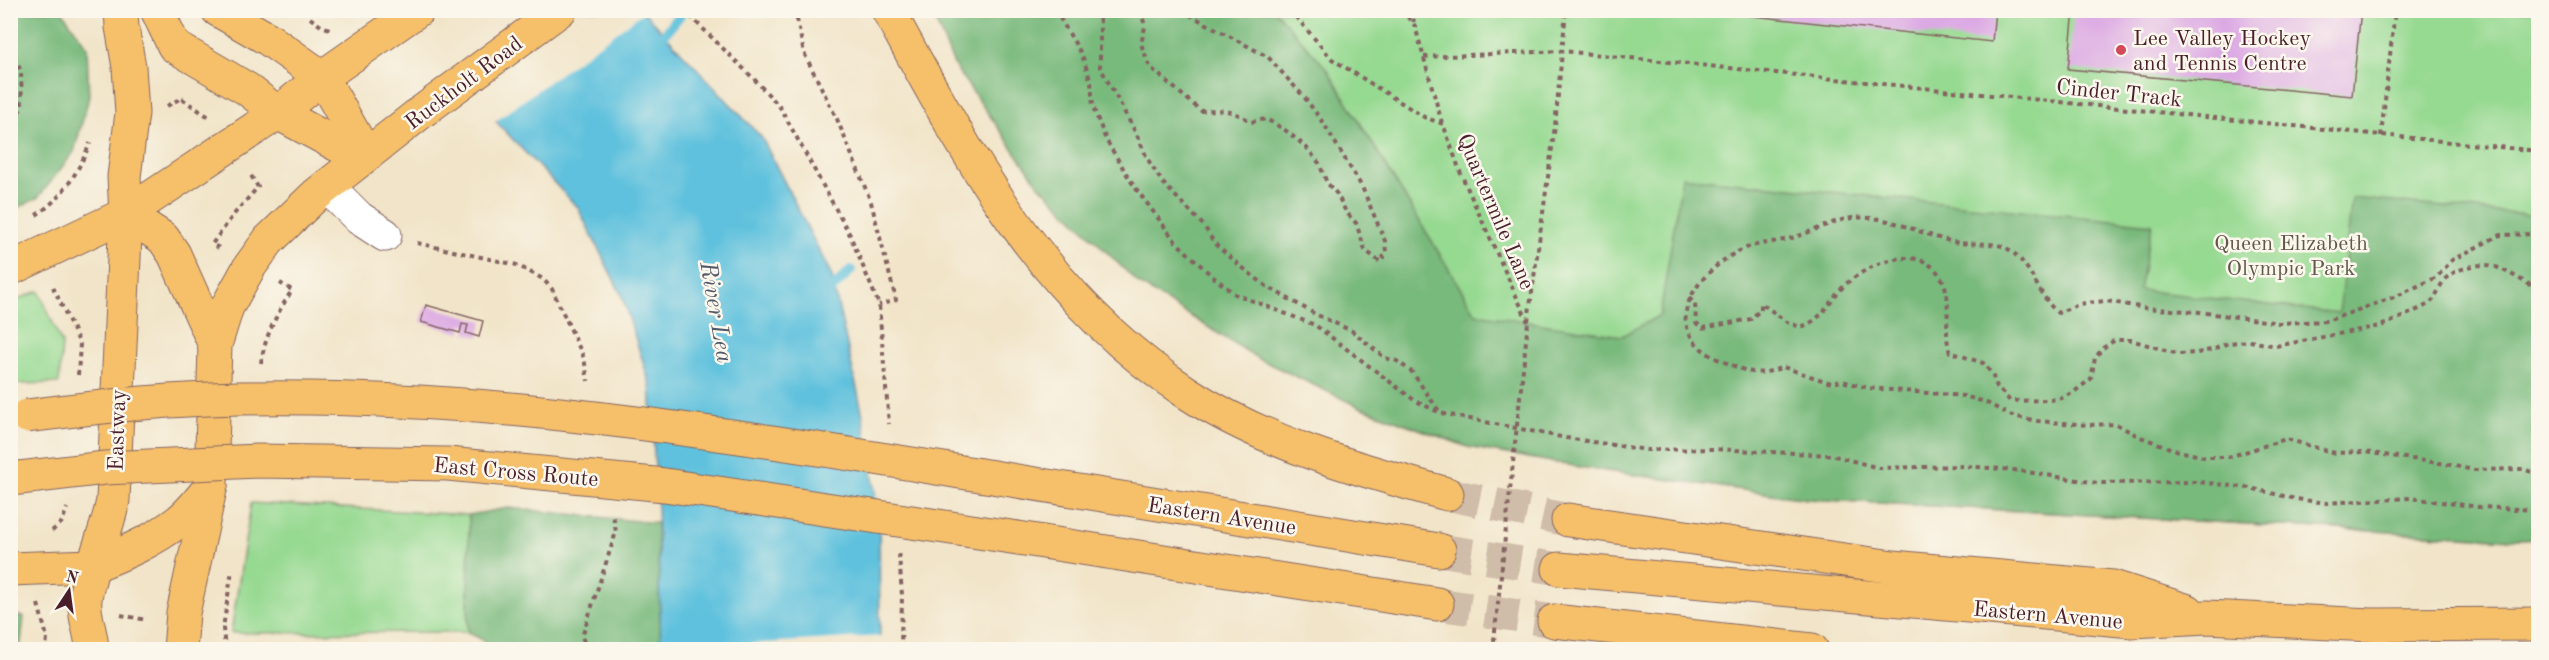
<svg xmlns="http://www.w3.org/2000/svg" width="2549" height="660" viewBox="0 0 2549 660" font-family="'Old Standard TT',serif">
<rect width="100%" height="100%" fill="#fbf7ec"/>
<filter id="ink" filterUnits="userSpaceOnUse"><feTurbulence type="fractalNoise" baseFrequency=".0167" numOctaves="2"/><feDisplacementMap in="SourceGraphic" scale="12" xChannelSelector="R" yChannelSelector="G"/><feConvolveMatrix kernelMatrix="1 2 1 2 8 2 1 2 1" color-interpolation-filters="sRGB"/></filter>
<filter id="wash" filterUnits="userSpaceOnUse"><feTurbulence type="fractalNoise" baseFrequency=".008" numOctaves="4" result="noise"/><feDisplacementMap in="SourceGraphic" scale="24" xChannelSelector="R" yChannelSelector="G"/><feGaussianBlur stdDeviation="1.35" result="paint"/><feColorMatrix in="noise" values="0 0 0 0 0 0 0 0 0 0 0 0 0 0 0 0 0 1.4 0 .05"/><feComposite in="paint" operator="in"/></filter>
<g filter="url(#wash)">
<rect width="100%" height="100%" fill="#f1e4c8"/>
<g fill="#96d991" stroke="#707c5e" stroke-width="1.5">
<path d="M936 11H2538V538L2514 539 1808 499 1586 468 1468 447 1360 407 1139 284 973 80Z"/>
<path d="M39 291 62 344 59 383 13 384 14 342 11 339 10 302Z"/>
<path d="M251 503 469 515 468 632 231 633Z"/>
</g>
<g fill="#78b97b" stroke="#616c53" stroke-width="1.5">
<path d="M10 11H62L87 47 89 97 74 152 38 198 11 211Z"/>
<path d="M931 11H1275L1328 70 1476 314 1622 336 1660 315 1682 177 2152 224 2139 290 2339 313 2352 198 2538 216V538L2514 539 1808 499 1586 468 1468 447 1360 407 1259 359 1139 284 1039 185 955 67Z"/>
<path d="M508 508 657 523 661 649H499L468 632 469 515Z"/>
<path d="M11 614 24 617 20 649H11Z"/>
</g>
<path fill="#5ec1dd" stroke="#547084" stroke-width="1.5" d="M391 11H643L762 138 831 274 862 411 879 516 880 649H661L657 504 650 384 622 296 578 208Z"/>
<g fill="#f1e4c8">
<path d="M388 10 645 11 493 123Z"/>
<path d="M883 636V650L666 649Z"/>
</g>
<g fill="none" stroke-linecap="round" stroke-linejoin="round">
<g stroke="#5ec1dd" stroke-width="10">
<path d="M656 45 680 15"/>
<path d="M824 297 851 270"/>
</g>
</g>
<g id="blocks">
<g fill="#dba8e3">
<path d="M1698 10H1995L1992 42Z"/>
<path d="M2074 10H2361L2352 96 2068 69Z"/>
<path d="M426 305 483 321 479 337 466 333 468 325 462 324 460 333 421 322Z"/>
</g>
</g>
</g>
<g filter="url(#ink)">
<use href="#blocks" fill-opacity="0" stroke="#846462" stroke-width="1.5"/>
<g fill="none" stroke-linecap="round" stroke-linejoin="round">
<g stroke="#d0bda9" stroke-width="33" stroke-dasharray="33 16" stroke-linecap="butt">
<path d="M1447 494 1568 520"/>
<path d="M1439 550 1559 569"/>
<path d="M1437 604 1554 621"/>
</g>
<g stroke="#846462" stroke-width="35">
<path id="minor" d="M327 186 359 218 385 235"/>
</g>
<g stroke="#846462" stroke-width="35">
<g id="major">
<path d="M157 10 174 46 247 89 278 113 343 148 366 155"/>
<path d="M218 10 268 39 322 77 366 155"/>
<path d="M126 214 278 113 322 77 418 10"/>
<path d="M126 214 163 238 174 254 215 345"/>
<path d="M92 566C123 554 153 541 179 521 191 512 201 498 211 486"/>
<path d="M92 650C92 633 83 616 85 599 90 564 107 534 113 500L126 214 124 177 132 113 129 67 122 27 121 10"/>
<path d="M180 650 183 613 211 485 215 345 227 307 250 266 269 240 317 194 420 113 560 10"/>
</g>
</g>
<g stroke="#846462" stroke-width="35">
<g id="highway">
<path d="M888 10C967 155 1043 299 1186 392 1265 444 1358 469 1447 494"/>
<path d="M10 269 126 214"/>
<path d="M10 479 37 476"/>
<path d="M1005 479 1439 550"/>
<path d="M1568 520 1893 567 2113 587 2188 611"/>
<path d="M1018 538 1437 604"/>
<path d="M10 569 92 566"/>
<path d="M1559 569 2132 621 2207 617 2371 625 2538 624"/>
<path d="M1554 621 1812 650"/>
</g>
</g>
<g stroke="#846462" stroke-width="4" stroke-dasharray="4.5 4.5" stroke-linecap="butt">
<path d="M795 10 804 53 837 119 871 202 896 300 879 305"/>
<path d="M1055 10 1082 55 1091 82 1093 107 1106 140 1134 186 1176 242 1212 276 1235 294 1315 325 1414 400 1440 413 1566 438 1647 450 1714 449 1831 455 1879 468 1965 466 2014 470 2097 483 2198 482 2250 488 2296 499 2327 503 2411 498 2479 507 2538 510"/>
<path d="M1097 10 1100 22V67L1137 135 1147 158 1162 182 1204 226 1215 244 1234 261 1266 286 1315 314 1352 331 1385 358 1397 361 1412 372 1439 411"/>
<path d="M1141 10 1145 27 1141 44 1150 67 1201 111C1222 109 1234 110 1251 122L1266 119 1285 130 1306 147 1319 163 1327 183 1337 194 1346 212 1356 223 1365 250 1380 262 1386 253 1385 241 1362 187 1324 124 1305 98 1268 57 1181 10"/>
<path d="M1290 10 1332 59 1424 117 1443 124 1461 174 1528 322"/>
<path d="M1402 10 1415 26 1442 123"/>
<path d="M1411 10 1414 22"/>
<path d="M690 16 754 79 780 107 850 235 879 305 889 424"/>
<path d="M310 18 321 26 330 29"/>
<path d="M10 49 21 71 22 108 10 121"/>
<path d="M1424 57 1562 51 2538 151"/>
<path d="M182 99 209 117"/>
<path d="M167 106 183 97"/>
<path d="M2381 136 2395 10"/>
<path d="M36 215C62 199 79 171 90 143"/>
<path d="M2538 234 2500 235 2452 260 2437 277 2397 296 2327 321 2279 323 2200 312 2145 308 2106 301 2079 304 2058 313C2037 295 2032 264 2008 249 1993 240 1971 246 1954 242 1921 235 1888 214 1853 218 1834 220 1819 229 1801 235 1786 241 1768 242 1752 246 1723 254 1681 291 1686 323 1690 343 1706 354 1722 361 1747 371 1755 378 1783 367L1831 383 1842 381 1868 388 1964 396 1985 402 2012 416 2038 421 2088 425 2116 424 2138 436 2175 450 2204 457H2229L2286 439 2335 453 2364 452 2446 464 2473 470 2523 469 2538 474"/>
<path d="M417 243 517 265 543 279 552 289 584 358 588 381"/>
<path d="M219 248 212 244 235 213 258 187 250 174"/>
<path d="M53 287 80 344 78 375"/>
<path d="M1689 298 1695 304 1696 323 1703 328 1751 319 1761 309V303L1787 322 1800 327C1823 321 1830 299 1846 284 1871 262 1921 241 1942 279 1954 302 1942 330 1950 352L1983 363 1992 374 1997 387 2010 401 2050 400 2062 398 2074 392 2091 379 2095 358 2103 348 2115 340H2131L2178 354 2197 353 2215 349 2228 343 2250 341 2276 346 2380 326C2385 325 2427 306 2430 303 2437 297 2439 286 2445 279 2455 269 2479 262 2493 266 2508 271 2524 282 2538 289"/>
<path d="M1528 321 1555 126 1566 10"/>
<path d="M261 363C265 335 277 314 292 290L280 283"/>
<path d="M52 531 62 522 67 508"/>
<path d="M899 554 902 595 901 650"/>
<path d="M38 604 47 637 46 650"/>
<path d="M121 615 146 620"/>
<path d="M225 650 223 628 232 570"/>
<path d="M588 650 582 637 616 532 613 515"/>
</g>
<use href="#minor" stroke="#fff" stroke-width="33"/>
<use href="#major" stroke="#f6c06b" stroke-width="33"/>
<use href="#highway" stroke="#f6c06b" stroke-width="33"/>
<g stroke="#846462" stroke-width="35" stroke-linecap="butt">
<g id="highway-bridge">
<path d="M27 416C74 410 121 404 169 401 449 384 730 435 1005 479"/>
<path d="M37 476 105 468 258 461 448 464 665 485 1018 538"/>
</g>
</g>
<path stroke="#846462" stroke-width="4" stroke-dasharray="4.5 4.5" stroke-linecap="butt" d="M1493 650 1528 322"/>
<use href="#highway-bridge" stroke="#f6c06b" stroke-width="33"/>
</g>
</g>
<circle fill="#d1495b" stroke="#fbf7ec" stroke-width="2" cx="2121" cy="50" r="6"/>
<g text-anchor="middle" stroke-width="5" stroke-linejoin="round" paint-order="stroke">
<g font-size="22" fill="#4a1f2b" stroke="#fbf7ec" text-anchor="start">
<text x="2133" y="45">Lee Valley Hockey<tspan x="2133" dy="25">and Tennis Centre</tspan></text>
</g>
<g font-size="22" fill="#4a1f2b" stroke="#fbf7ec">
<text transform="translate(463 82) rotate(-37)" y="8">Ruckholt Road</text>
<text transform="translate(2119 92) rotate(6)" y="8">Cinder Track</text>
<text transform="translate(1497 211) rotate(67)" y="8">Quartermile Lane</text>
<text transform="translate(116 430) rotate(-88)" y="8">Eastway</text>
<text transform="translate(516 471) rotate(5)" y="8">East Cross Route</text>
<text transform="translate(1222 515) rotate(9)" y="8">Eastern Avenue</text>
<text transform="translate(2048 614) rotate(5)" y="8">Eastern Avenue</text>
</g>
<g font-size="22" fill="#61574a" stroke="#fbf7ec">
<text x="2291" y="250">Queen Elizabeth<tspan x="2291" dy="25">Olympic Park</tspan></text>
</g>
<g font-size="24" font-style="italic" fill="#515869" stroke="#fbf7ec">
<text transform="translate(717 312) rotate(80)" y="8">River Lea</text>
</g>
</g>
<rect width="2549" height="660" fill="none" stroke="#fbf7ec" stroke-width="36"/>
<g transform="translate(69 591) rotate(13)" stroke="#fbf7ec" stroke-width="4.5" paint-order="stroke">
<path d="M0-4.5L10 22L0 15L-10 22Z" fill="#4a1f2b"/>
<text y="-9" font-size="16" font-weight="bold" text-anchor="middle" fill="#4a1f2b">N</text>
</g>
</svg>
